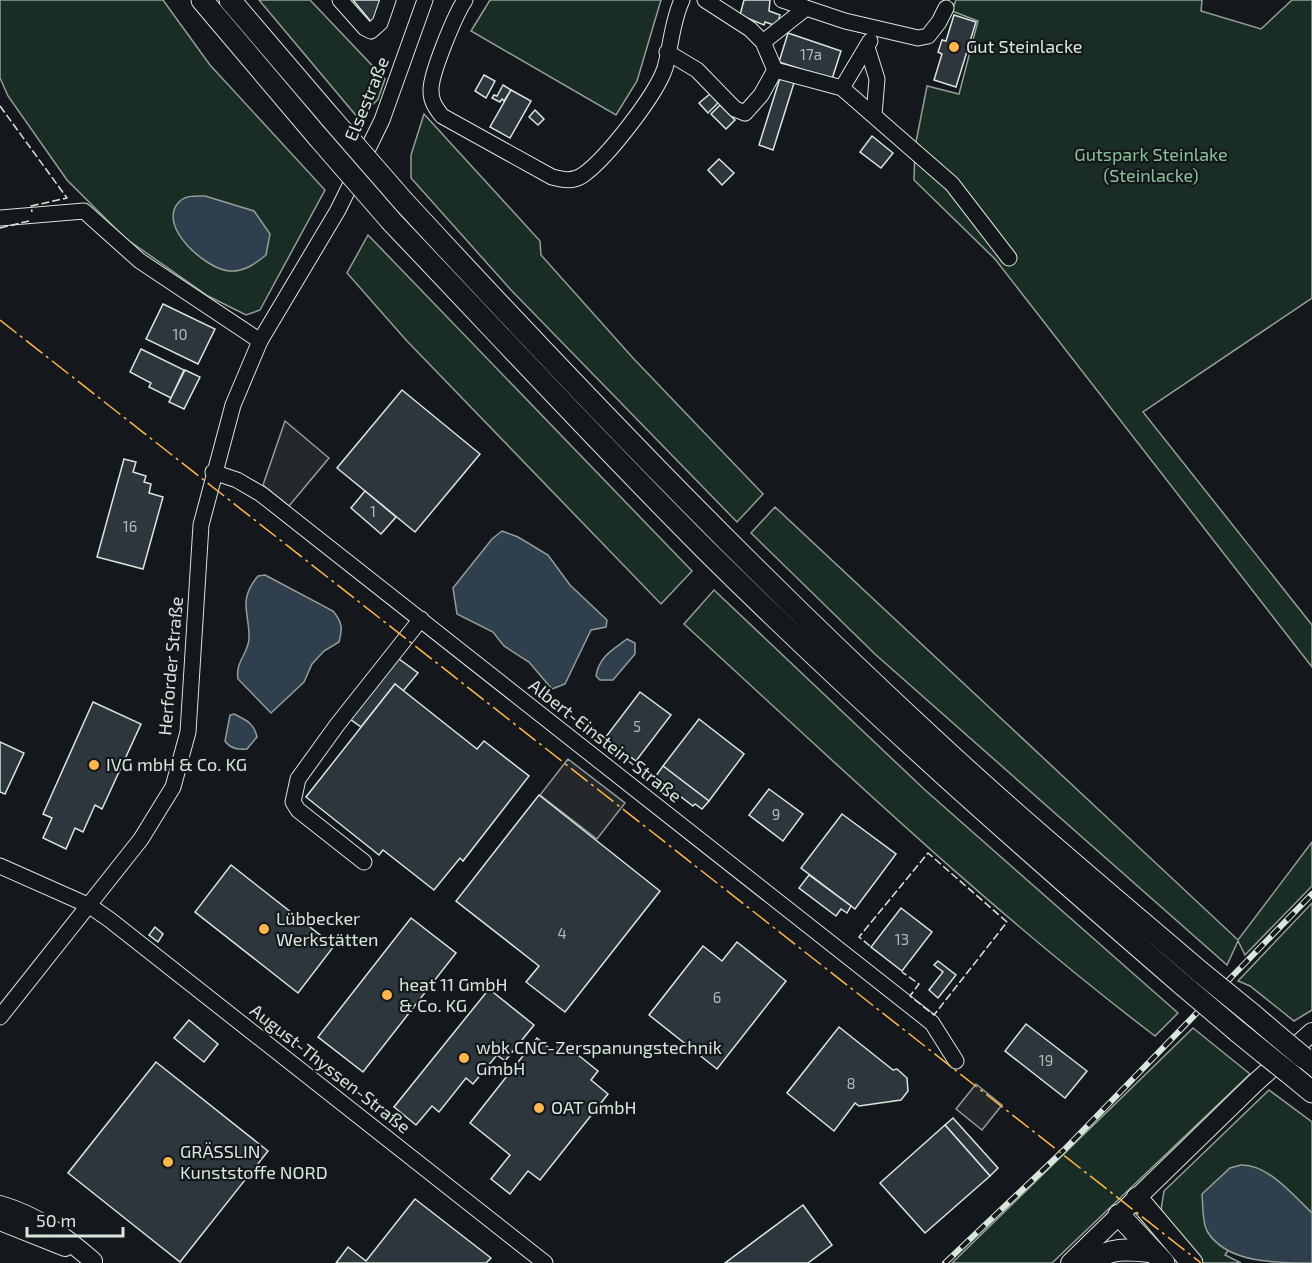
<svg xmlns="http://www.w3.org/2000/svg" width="1312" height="1263" viewBox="0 0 1312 1263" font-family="'Exo 2',sans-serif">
<rect width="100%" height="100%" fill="#14181c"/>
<g fill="#1a2d24" stroke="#939e99" stroke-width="1.5">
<path d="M0 0H163L210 65 325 190 260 310 246 315 208 296 125 238 67 180 8 96 0 78Z"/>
<path d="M259 0H310L385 79 378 99 359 119Z"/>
<path d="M490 0H661L637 81 616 115 471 31Z"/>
<path d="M956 0H1202L1201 11 1261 29 1292 0H1312V298L1143 412 1312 625V667L995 259 914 180 915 147 927 86 959 94 978 21 952 11Z"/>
<path d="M424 114 540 241 541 255 633 358 763 494 737 522 511 290 411 178V155Z"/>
<path d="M368 235 692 571 661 604 406 340 347 273Z"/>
<path d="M775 507 1238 940 1312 842V886L1245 955 1238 941 1227 965 876 655 751 533Z"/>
<path d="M714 590 925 790 1178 1013 1155 1036C989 910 838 765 684 624Z"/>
<path d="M1312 903V1010L1294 1021 1250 986 1238 981Z"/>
<path d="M1193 1028 1250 1074 1052 1263H952Z"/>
<path d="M1269 1090 1312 1122V1213L1276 1180 1225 1255 1241 1263H1203L1173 1231 1161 1210 1164 1191Z"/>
</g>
<g fill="#24282b" stroke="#939e99" stroke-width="1.5">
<path d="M285 421 329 458 289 506 263 485Z"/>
<path d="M568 759 625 803 597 839 540 795Z"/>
<path d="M976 1084 1002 1105 982 1130 956 1109Z"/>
</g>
<g fill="#2f3f4d" stroke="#939e99" stroke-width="1.5">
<path d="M205 196 254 211 270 234 266 255C255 264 244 272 229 271 206 269 156 226 179 202 185 195 196 196 205 196Z"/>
<path d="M502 531 518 537 548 555 570 585 607 620 606 627 591 630 565 684 552 689 529 662 504 646 493 632 457 614 453 588 492 539Z"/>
<path d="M265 575 333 611C342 622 343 628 339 642L324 651 312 664 304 682 271 713 238 679C235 662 248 654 249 639 250 613 237 601 258 576Z"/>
<path d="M627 639 635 643V654L613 680H600L596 676C599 657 612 650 627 639Z"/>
<path d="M234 714C246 720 254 723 257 737L247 749C238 750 230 749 225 741L230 715Z"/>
<path d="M1241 1165C1268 1164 1294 1196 1312 1213V1263C1274 1263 1226 1263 1207 1231 1202 1222 1203 1205 1202 1194L1230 1168Z"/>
</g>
<g fill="#2c363c" stroke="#d8e6dc" stroke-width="1.5">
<path d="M353 0H380L372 23Z"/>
<path d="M744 0H770L769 11 780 15 777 26 765 22 764 25 740 15Z"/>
<path d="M954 15 976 22 956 87 934 80 942 54 938 52 942 40 946 41Z"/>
<path d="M788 33 841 51 832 79 779 62Z"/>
<path d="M484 75 495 81 486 98 475 91Z"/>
<path d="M780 78 794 83 773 150 759 145Z"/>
<path d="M503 85 511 90 504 101 502 99 500 102 492 98 494 95 497 96Z"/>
<path d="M511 90 531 101 510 138 490 127Z"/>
<path d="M710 94 718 103 708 113 699 103Z"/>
<path d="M720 105 735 120 726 129 711 114Z"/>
<path d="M535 110 544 119 538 125 529 117Z"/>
<path d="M872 136 893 153 881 168 860 152Z"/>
<path d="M719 159 734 173 722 185 708 170Z"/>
<path d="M163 304 215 329 198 364 146 339Z"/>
<path d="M141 349 184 370 171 398 149 387 151 383 130 372Z"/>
<path d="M185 370 200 377 184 409 169 402Z"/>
<path d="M402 390 480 454 415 532 337 468Z"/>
<path d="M124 459 136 462 133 472 146 476 144 482 151 484 149 493 163 497 143 569 97 557Z"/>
<path d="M365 491 396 517 381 534 351 508Z"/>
<path d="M395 656 418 673 403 691 395 684 361 727 350 719Z"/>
<path d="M395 684 477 749 484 741 529 776 463 861 460 858 434 890 383 850 379 855 306 797Z"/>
<path d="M640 692 671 715 636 761 605 738Z"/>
<path d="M93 702 141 724 102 809 95 805 83 832 75 828 66 849 43 838 52 818 43 814Z"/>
<path d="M699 719 744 754 709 801 663 766Z"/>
<path d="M0 742 24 753 5 794 0 792Z"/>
<path d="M663 766 709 801 702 809 695 804 693 806 655 777Z"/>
<path d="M769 789 803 814 783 841 749 815Z"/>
<path d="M539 795 660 891 565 1012 526 982 539 966 456 901Z"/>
<path d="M842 814 896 854 855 909 801 868Z"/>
<path d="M231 865 334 946 298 993 195 912Z"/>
<path d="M809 875 851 906 847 913 841 909 836 916 799 888Z"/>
<path d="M901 908 932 932 902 971 871 947Z"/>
<path d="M411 918 456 953 363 1072 318 1037Z"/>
<path d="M155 927 163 934 158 942 149 935Z"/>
<path d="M737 942 786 981 717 1069 649 1015 703 946 722 961Z"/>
<path d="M938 961 956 975 938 998 929 990 943 972 934 965Z"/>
<path d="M489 989 534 1025 505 1061 497 1055 473 1084 466 1078 439 1112 432 1106 416 1125 394 1107Z"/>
<path d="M189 1020 218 1044 204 1062 174 1038Z"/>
<path d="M1026 1024 1087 1071 1065 1098 1005 1051Z"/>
<path d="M839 1027 893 1070 897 1069 907 1078 908 1091 901 1100 859 1106 855 1103 834 1131 787 1093Z"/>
<path d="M537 1038 554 1052 562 1042 598 1071 591 1080 608 1094 540 1180 528 1171 510 1194 491 1179 510 1155 470 1123Z"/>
<path d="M156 1062 268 1151 180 1262 68 1173Z"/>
<path d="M953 1118 998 1168 990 1176 945 1125Z"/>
<path d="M945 1125 990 1176 925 1233 880 1183Z"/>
<path d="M415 1199 491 1258 486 1263H336L348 1247 366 1261Z"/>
<path d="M803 1205 832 1245 808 1263H725Z"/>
</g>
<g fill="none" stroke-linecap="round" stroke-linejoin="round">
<g stroke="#d8e6dc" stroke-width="17">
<g id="minor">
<path d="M340 0 365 28 371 31 380 23 388 0"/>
<path d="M465 0C455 15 430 75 431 91 431 102 436 108 442 116L552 177C563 180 573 182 583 175 607 158 656 95 665 68 671 46 672 21 682 0"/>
<path d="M705 0 750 29 763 42 775 70 842 88 952 184 1009 258"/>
<path d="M782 0 845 21 918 38 928 36 939 22 946 8"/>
<path d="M763 42 806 8"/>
<path d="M867 47 877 79 874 115"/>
<path d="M667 52 697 70 735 109 745 113 761 95 775 70"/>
<path d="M842 88 870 41"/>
<path d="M0 218 84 211 140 261 260 341"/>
<path d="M213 472 237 480 261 494 932 1023 956 1061"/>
<path d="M364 862 298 810 293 802 298 779 337 725 421 619"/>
<path d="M0 866 90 906 110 920 545 1263"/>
<path d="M0 1017 141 839 173 787 188 732 201 525 233 405 260 341 338 210 382 120 425 0"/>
</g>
</g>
<g stroke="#d8e6dc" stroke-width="20">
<g id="major">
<path d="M0 1205C38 1216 64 1236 93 1261"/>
<path d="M0 1221 65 1247"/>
<path d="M1070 1263 1255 1083 1312 1032"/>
</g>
</g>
<g stroke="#d8e6dc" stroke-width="23">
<g id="highway">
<path d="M202 0 318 137"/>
<path d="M230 0 330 117"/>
<path d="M404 202C574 386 747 567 931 737 1018 818 1109 894 1199 971"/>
<path d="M392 222C496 331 599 443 706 550 859 702 1021 845 1184 986"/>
<path d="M1253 1015 1280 1038"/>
<path d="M1237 1031 1264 1053"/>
<path d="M1289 1073 1312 1092"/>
<path d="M1137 1198 1192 1263"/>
<path d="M1119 1215 1164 1263"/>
<path d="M1089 1263C1109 1247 1128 1249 1153 1252"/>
</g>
</g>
<use href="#minor" stroke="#14181c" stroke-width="15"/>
<use href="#major" stroke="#14181c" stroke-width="18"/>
<use href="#highway" stroke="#14181c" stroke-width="21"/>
<g stroke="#d8e6dc" stroke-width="6">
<path id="rail" d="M945 1263 1064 1150 1312 894"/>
</g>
<use href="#rail" stroke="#14181c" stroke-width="4" stroke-dasharray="11" stroke-linecap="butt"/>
<g stroke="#d8e6dc" stroke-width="23" stroke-linecap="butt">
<g id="highway-bridge">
<path d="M330 117 404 202"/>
<path d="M318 137 392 222"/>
<path d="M1199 971 1253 1015"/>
<path d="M1184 986 1237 1031"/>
<path d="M1280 1038 1304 1058"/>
<path d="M1264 1053 1289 1073"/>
</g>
</g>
<use href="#highway-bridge" stroke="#14181c" stroke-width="21"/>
<g stroke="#d8e6dc" stroke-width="1.5" stroke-dasharray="8 3" stroke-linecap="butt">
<path d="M0 106 67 198 31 206 32 212"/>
<path d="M0 228 29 221"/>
<path d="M870 946 859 937 928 853 1007 922 934 1015 910 996 919 984 902 972"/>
</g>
<path stroke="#ffb74d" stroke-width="1.5" stroke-dasharray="21 4.5 3 4.5" stroke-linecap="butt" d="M0 320 1201 1263"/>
</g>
<g fill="#ffb74d" stroke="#14181c" stroke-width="2">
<circle cx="954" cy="47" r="6"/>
<circle cx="94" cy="765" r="6"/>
<circle cx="264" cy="929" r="6"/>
<circle cx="387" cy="995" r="6"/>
<circle cx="464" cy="1058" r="6"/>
<circle cx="539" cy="1108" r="6"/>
<circle cx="168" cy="1162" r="6"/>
</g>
<g text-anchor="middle" stroke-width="4.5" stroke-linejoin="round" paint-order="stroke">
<g font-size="15" fill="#adbab4">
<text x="811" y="60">17a</text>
<text x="180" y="340">10</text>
<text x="373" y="517">1</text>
<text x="130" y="532">16</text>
<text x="637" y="732">5</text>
<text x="776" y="820">9</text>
<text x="562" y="939">4</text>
<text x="902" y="945">13</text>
<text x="717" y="1003">6</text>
<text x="1046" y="1066">19</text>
<text x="851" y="1089">8</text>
</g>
<g font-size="18" fill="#d8e6dc" stroke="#14181c" text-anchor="start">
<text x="966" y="53">Gut Steinlacke</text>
<text x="106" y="771">IVG mbH &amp; Co. KG</text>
<text x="276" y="925">Lübbecker<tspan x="276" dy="21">Werkstätten</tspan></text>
<text x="399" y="991">heat 11 GmbH<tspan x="399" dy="21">&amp; Co. KG</tspan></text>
<text x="476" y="1054">wbk CNC-Zerspanungstechnik<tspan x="476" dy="21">GmbH</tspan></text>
<text x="551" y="1114">OAT GmbH</text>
<text x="180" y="1158">GRÄSSLIN<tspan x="180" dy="21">Kunststoffe NORD</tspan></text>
</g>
<g font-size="18" fill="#d8e6dc" stroke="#14181c">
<text transform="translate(367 99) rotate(-68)" y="6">Elsestraße</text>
<text transform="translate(171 666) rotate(-85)" y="6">Herforder Straße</text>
<text transform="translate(605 741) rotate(38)" y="6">Albert-Einstein-Straße</text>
<text transform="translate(330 1069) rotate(38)" y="6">August-Thyssen-Straße</text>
</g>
<g font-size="18" fill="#8ac095" stroke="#14181c">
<text x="1151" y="161">Gutspark Steinlake<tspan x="1151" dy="21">(Steinlacke)</tspan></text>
</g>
</g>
<path d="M27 1227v9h96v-9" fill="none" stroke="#d8e6dc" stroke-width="3"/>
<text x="36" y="1227" font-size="18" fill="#d8e6dc" stroke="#14181c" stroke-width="4.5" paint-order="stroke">50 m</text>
</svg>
